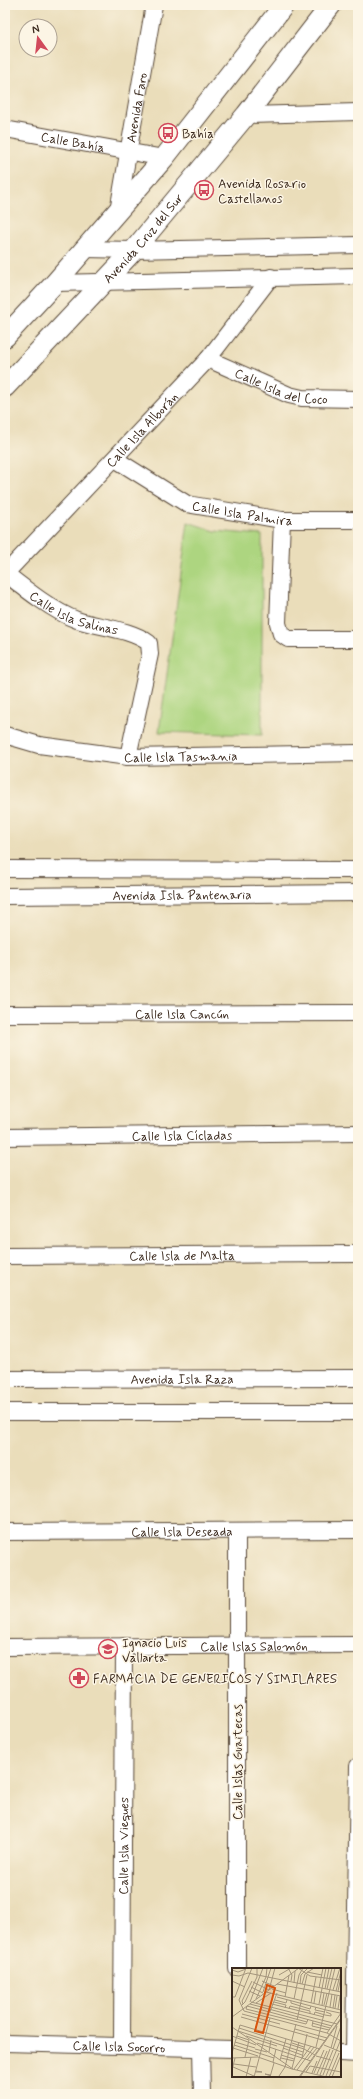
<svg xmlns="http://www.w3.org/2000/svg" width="363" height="2099" viewBox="0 0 363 2099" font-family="Mynerve,sans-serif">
<rect width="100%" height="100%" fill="#fcf5e5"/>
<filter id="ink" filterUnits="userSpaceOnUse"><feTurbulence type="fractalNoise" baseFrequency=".025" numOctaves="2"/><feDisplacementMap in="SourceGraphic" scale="8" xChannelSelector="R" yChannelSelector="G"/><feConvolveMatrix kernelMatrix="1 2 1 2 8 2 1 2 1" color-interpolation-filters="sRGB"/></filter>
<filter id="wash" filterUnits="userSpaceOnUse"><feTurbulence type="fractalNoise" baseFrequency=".012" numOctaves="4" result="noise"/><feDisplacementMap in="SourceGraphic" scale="16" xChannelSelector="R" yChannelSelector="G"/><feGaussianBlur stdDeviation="0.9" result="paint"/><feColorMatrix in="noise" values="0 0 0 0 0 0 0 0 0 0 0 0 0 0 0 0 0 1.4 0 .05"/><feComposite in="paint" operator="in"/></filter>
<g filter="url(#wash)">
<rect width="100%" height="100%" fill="#eaddba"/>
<path fill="#add580" stroke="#74804f" d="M188 522 215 531 262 535V735L159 732Z"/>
</g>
<g filter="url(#ink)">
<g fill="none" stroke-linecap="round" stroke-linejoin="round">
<g stroke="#554535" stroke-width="18">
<g id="minor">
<path d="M246 115 358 112"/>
<path id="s1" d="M5 129 164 158"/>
<path id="s2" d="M118 211 154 5"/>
<path d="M85 249 134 250 358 245"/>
<path d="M55 283 358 276"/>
<path id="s3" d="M208 359 289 395 302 398 358 399"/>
<path id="s4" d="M115 459 187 504 282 520H358"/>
<path d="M282 520 278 623 281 634 288 639H358"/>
<path id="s5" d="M5 573C24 588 54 612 77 620 98 627 131 629 149 643L150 654 128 757"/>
<path id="s6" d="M5 574 208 359 271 277"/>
<path id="s7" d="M5 735 39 745 128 757 358 753"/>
<path d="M5 869 358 870"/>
<path id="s8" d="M5 896 358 893"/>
<path id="s9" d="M5 1014 358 1013"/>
<path id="s10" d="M5 1137 358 1133"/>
<path id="s11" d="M5 1256 358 1254"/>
<path id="s12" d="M5 1379 358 1378"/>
<path d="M5 1412H358"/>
<path id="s13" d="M5 1532 358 1530"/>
<path id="s14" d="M5 1647 358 1645"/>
<path d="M237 1969V1531"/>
<path id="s15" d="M5 2043 233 2049"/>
<path id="s16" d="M122 2045 124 1646"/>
<path d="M201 2047 202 2094"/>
<path d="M340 2053 358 2054"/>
<path d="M354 2053 358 1766"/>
</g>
</g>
<g stroke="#554535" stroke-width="22">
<g id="major">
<path d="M5 337 55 283 164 158 284 5"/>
<path id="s17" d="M5 387 134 250 246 115 331 5"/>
</g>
</g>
<use href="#minor" stroke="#fff" stroke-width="16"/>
<use href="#major" stroke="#fff" stroke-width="20"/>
</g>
</g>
<defs>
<g id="bus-ring" transform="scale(1)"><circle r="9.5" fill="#fcf5e5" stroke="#d1495b" stroke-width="1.5"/><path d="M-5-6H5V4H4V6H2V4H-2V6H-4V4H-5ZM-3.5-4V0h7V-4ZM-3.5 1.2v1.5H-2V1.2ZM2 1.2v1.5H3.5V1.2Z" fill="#d1495b"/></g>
<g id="school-ring" transform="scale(1)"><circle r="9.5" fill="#fcf5e5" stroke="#d1495b" stroke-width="1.5"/><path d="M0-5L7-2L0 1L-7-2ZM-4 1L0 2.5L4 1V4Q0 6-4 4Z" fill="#d1495b"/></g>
<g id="pharmacy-ring" transform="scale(1)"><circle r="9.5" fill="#fcf5e5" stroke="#d1495b" stroke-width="1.5"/><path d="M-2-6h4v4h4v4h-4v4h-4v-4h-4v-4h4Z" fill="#d1495b"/></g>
</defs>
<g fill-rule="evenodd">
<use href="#bus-ring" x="168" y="133"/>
<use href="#bus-ring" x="204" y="190"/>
<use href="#school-ring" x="108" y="1649"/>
<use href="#pharmacy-ring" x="79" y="1678"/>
</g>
<g text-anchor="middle" stroke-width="3" stroke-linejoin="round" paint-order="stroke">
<g font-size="13" fill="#3b2a1e" stroke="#fcf5e5">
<text dy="5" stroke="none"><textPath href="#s2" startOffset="105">Avenida Faro</textPath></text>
<text dy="5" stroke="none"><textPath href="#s1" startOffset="69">Calle Bahía</textPath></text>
<text dy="5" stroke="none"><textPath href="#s17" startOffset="203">Avenida Cruz del Sur</textPath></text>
<text dy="5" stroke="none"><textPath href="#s3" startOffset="79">Calle Isla del Coco</textPath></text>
<text dy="5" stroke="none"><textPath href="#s6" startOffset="199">Calle Isla Alborán</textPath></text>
<text dy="5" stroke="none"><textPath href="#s4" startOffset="141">Calle Isla Palmira</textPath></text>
<text dy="5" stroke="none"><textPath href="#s5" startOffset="81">Calle Isla Salinas</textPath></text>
<text dy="5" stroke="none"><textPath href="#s7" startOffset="178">Calle Isla Tasmania</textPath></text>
<text dy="5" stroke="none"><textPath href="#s8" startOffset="177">Avenida Isla Pantenaria</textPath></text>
<text dy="5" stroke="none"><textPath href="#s9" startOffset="177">Calle Isla Cancún</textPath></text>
<text dy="5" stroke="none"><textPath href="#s10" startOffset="177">Calle Isla Cícladas</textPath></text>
<text dy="5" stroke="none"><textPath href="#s11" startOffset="177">Calle Isla de Malta</textPath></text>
<text dy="5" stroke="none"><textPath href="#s12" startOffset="177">Avenida Isla Raza</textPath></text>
<text dy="5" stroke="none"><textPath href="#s13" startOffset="177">Calle Isla Deseada</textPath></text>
<text dy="5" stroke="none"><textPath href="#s14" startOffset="249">Calle Islas Salomón</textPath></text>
<text transform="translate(237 1762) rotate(-90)" y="5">Calle Islas Guaitecas</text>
<text dy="5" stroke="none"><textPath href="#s16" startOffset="199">Calle Isla Vieques</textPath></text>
<text dy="5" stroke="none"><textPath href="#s15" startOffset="114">Calle Isla Socorro</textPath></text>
</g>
<g font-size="13" fill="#3b2a1e" stroke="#fcf5e5" text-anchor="start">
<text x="182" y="138">Bahía</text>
<text x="218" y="188">Avenida Rosario<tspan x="218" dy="15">Castellanos</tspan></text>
<text x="122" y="1647">Ignacio Luis<tspan x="122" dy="15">Vallarta</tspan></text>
<text x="93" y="1683">FARMACIA DE GENERICOS Y SIMILARES</text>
</g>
</g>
<g transform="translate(232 1968)">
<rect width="109" height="109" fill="#eaddba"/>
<path fill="none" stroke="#a4957c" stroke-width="1" d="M20 0 7 32 12 43 95 65 109 73M56 0 60 7 59 13M66 0 78 8 109 12M0 2 6 4 14 1M75 4 90 7M0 7 7 8 16 5 109 24M47 7 59 0M0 13 13 19M30 13 42 18M21 14 37 22M62 15 63 3M45 16 109 28M68 16 69 7 76 0M70 16 73 6 82 0M19 19 31 25M87 20 91 0M40 21 54 25M93 21 97 0M95 21 100 0M37 22 43 0M101 22 108 0M17 23 28 28M104 23 109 3M106 23 109 9M31 24 39 0M34 24 109 42M0 29H3L14 0M45 29 94 42M53 29 57 7M24 31 34 9 35 0M62 31 67 7 71 0M43 32 54 35 55 32M59 33V35L78 41 79 38M18 34 31 0M19 34 105 56M42 34 54 37 53 40M24 35 39 25M79 35 84 9M82 35 84 23M11 36 10 33 20 13M18 36 100 58M40 36 92 49M87 36 94 0M90 37 92 25M92 37 95 25M9 38 13 34 25 9V0M84 39 83 42 93 44M98 39 100 26M101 40 103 27M103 40 105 28M57 41 58 38 78 43V46M106 41 108 28M94 42 108 45M38 44 45 25M10 46 48 56M82 47 83 44 93 47M93 47 99 48V46L94 44M0 49 67 0M9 49 94 73M65 52 75 7M81 53 80 58 97 62M75 54 15 38 14 41 74 56 75 54 76 51M80 55 98 60M0 59 61 101M7 60 72 81 83 87M63 61 95 70M6 63 71 84M95 65 109 45M0 68 24 77M5 68 17 72M14 68 45 78M3 74 23 80M25 75 79 93M60 75 72 79M2 77 42 90M92 77 109 84M84 79 103 0M1 80 26 88M51 80 70 87M99 80 105 58M23 81 35 84M101 81 109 58M37 84 39 72M0 85 8 57 88 81M49 87 62 91M84 88 99 92M13 89 17 72M0 90 26 89 60 101 95 109M49 90 62 93M70 90 75 66M48 92 54 71M75 92 85 80M41 94 44 81M2 96 24 99M1 99 22 108M60 100 67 74M62 101 79 78M0 102 3 90M65 102 82 79M24 104H30L24 103M74 104 78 98 109 104M80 105 85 93M82 105 92 82M85 106 95 83M88 107 98 81M91 107 101 82M39 108 33 106 39 107M47 108 53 99 64 56M94 108 109 71M14 109 19 89M22 109 38 50M38 109 42 95M67 109 109 50M68 109 109 51M97 109 107 85M100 109 109 87"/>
<path fill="#d7540e" fill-opacity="0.15" stroke="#d7540e" stroke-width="2" d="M35 17 43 20 31 65 23 63Z"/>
<rect width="109" height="109" fill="none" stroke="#3b2a1e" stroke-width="2"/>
</g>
<rect width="363" height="2099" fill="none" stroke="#fcf5e5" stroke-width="20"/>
<g transform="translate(38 38) rotate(345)"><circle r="19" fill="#fcf5e5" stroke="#afa495"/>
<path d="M0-3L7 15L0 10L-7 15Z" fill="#d1495b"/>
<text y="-6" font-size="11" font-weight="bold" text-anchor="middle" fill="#3b2a1e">N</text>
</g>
</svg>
